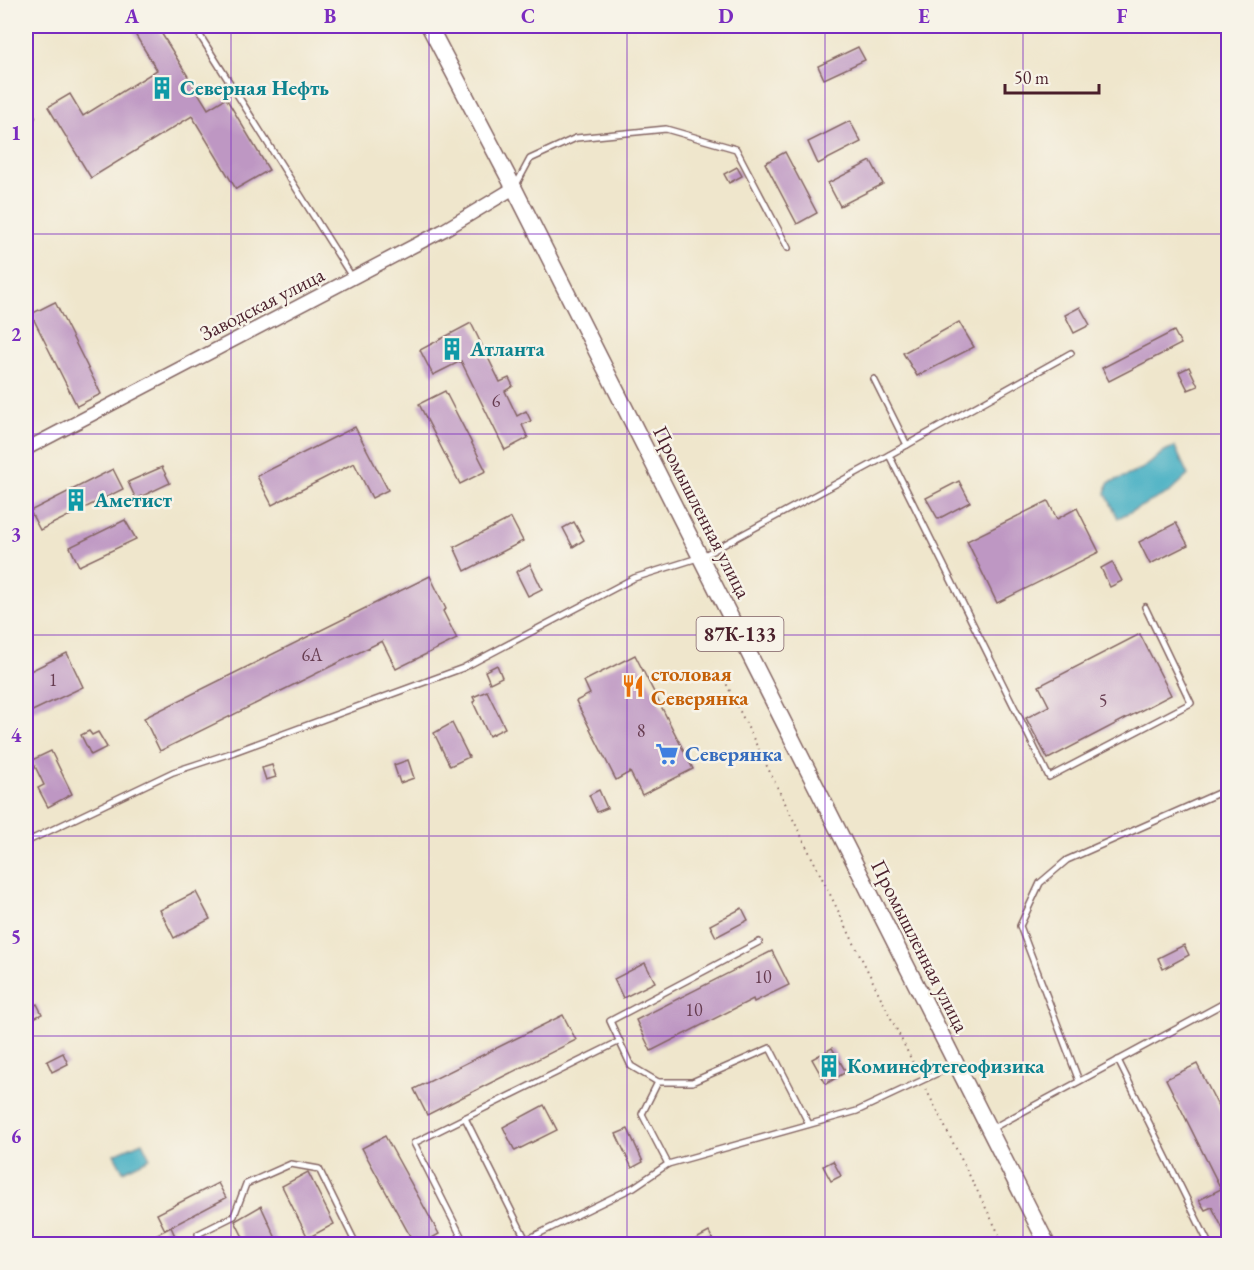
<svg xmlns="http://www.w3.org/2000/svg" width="1254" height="1270" viewBox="0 0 1254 1270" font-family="'EB Garamond',serif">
<rect width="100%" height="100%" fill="#f7f3e8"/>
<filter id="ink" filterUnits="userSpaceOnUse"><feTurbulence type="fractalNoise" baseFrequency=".0167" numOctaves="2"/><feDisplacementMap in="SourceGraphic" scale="12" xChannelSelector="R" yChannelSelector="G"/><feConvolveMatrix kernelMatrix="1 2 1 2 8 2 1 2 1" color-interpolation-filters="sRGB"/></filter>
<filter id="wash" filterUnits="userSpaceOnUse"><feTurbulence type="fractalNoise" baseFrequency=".008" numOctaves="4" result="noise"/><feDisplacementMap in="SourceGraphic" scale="24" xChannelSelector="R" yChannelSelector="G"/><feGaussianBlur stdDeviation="1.35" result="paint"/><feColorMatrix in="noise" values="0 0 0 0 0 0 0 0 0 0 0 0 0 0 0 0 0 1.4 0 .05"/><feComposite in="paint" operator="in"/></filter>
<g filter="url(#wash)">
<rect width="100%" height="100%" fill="#efe6cc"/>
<g fill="#44afc3" stroke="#476777" stroke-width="1.5">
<path d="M1175 447 1188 475 1170 492 1118 518 1106 494 1108 483C1124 477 1143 471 1155 459 1164 451 1163 451 1175 447Z"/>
<path d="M142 1142 150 1158 123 1171 114 1154Z"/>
</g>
<g id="blocks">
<g fill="#be97c3">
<path d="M130 26H157L208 109 226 98 269 170 236 189 192 116 91 178 48 107 70 94 83 116 157 70Z"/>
<path d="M858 47 865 60 824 79 818 66Z"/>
<path d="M850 121 861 142 818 164 808 142Z"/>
<path d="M785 152 817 213 797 224 765 163Z"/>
<path d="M871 161 883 184 840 206 828 183Z"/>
<path d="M737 167 742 176 729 183 724 174Z"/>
<path d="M55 302 101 394 77 406 31 314Z"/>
<path d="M1080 307 1090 325 1074 333 1065 315Z"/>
<path d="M959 322 974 347 917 376 903 353Z"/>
<path d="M471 323 500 382 509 378 513 386 505 391 517 416 526 411 531 421 522 425 528 438 505 450 461 361 433 375 420 350Z"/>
<path d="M1174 331 1181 344 1109 381 1102 368Z"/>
<path d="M1189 367 1198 386 1188 390 1179 372Z"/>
<path d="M445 391 486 471 460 484 419 404Z"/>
<path d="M355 427 388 490 372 498 354 463 272 505 257 476Z"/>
<path d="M162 467 170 483 136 499 128 482Z"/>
<path d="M113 469 123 489 40 530 30 511Z"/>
<path d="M959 481 970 502 938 519 926 498Z"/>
<path d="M1048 501 1057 519 1077 508 1099 552 997 603 967 541Z"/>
<path d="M511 518 523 541 465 571 454 547Z"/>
<path d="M125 520 136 539 79 566 70 547Z"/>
<path d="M574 522 584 540 573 547 563 528Z"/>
<path d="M1176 523 1188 545 1150 564 1139 542Z"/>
<path d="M1112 562 1122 581 1110 587 1101 568Z"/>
<path d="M530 564 542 589 528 596 516 572Z"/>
<path d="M430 576 446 609 443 611 457 639 396 669 382 641 160 751 144 718Z"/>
<path d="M1140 634 1171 695 1048 759 1026 718 1049 706 1039 686Z"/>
<path d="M67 653 83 687 26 714V673Z"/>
<path d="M635 655 693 769 642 795 630 772 616 780 576 701 590 694 584 681Z"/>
<path d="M497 665 502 677 490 683 485 671Z"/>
<path d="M487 691 505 728 489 736 473 702 475 701 473 697Z"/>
<path d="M452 723 469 757 450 766 434 733Z"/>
<path d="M89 731 92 735 98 732 107 747 91 755 81 735Z"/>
<path d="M51 751 72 794 48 807 38 788 44 785 32 760Z"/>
<path d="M408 760 414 778 400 783 394 765Z"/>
<path d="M272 765 276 777 266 780 262 768Z"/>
<path d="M599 790 607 808 597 812 589 795Z"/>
<path d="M196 892 210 919 174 938 160 910Z"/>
<path d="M742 908 748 920 716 937 710 925Z"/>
<path d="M1184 945 1189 955 1163 969 1158 958Z"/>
<path d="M772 951 789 985 754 1002 753 999 651 1051 636 1020Z"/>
<path d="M645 963 655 982 623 998 614 979Z"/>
<path d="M37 1004 42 1014 26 1022V1009Z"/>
<path d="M563 1015 576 1040 427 1115 414 1089Z"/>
<path d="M832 1048 846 1072 826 1084 812 1059Z"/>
<path d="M63 1053 68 1064 52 1072 47 1061Z"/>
<path d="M1197 1064 1228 1126V1239L1212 1207 1205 1210 1199 1200 1221 1189 1166 1079Z"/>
<path d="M544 1105 557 1130 515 1151 503 1127Z"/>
<path d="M628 1129 643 1162 632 1168 616 1134Z"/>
<path d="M385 1136 439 1234 420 1245H415L362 1148Z"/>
<path d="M833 1161 841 1176 831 1181 823 1166Z"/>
<path d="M308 1172 334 1224 308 1238 282 1186Z"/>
<path d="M218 1183 226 1198 165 1230 157 1214Z"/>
<path d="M261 1206 279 1245H247L235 1221Z"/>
<path d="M171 1227 179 1245H136Z"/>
<path d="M709 1232 714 1242 709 1245H685Z"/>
</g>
</g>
</g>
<g filter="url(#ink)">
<use href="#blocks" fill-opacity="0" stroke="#846563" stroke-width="1.5"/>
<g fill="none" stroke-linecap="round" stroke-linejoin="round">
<g stroke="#846563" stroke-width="8">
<g id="service">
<path d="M194 26 352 277"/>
<path d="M26 122 32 117"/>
<path d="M516 185 530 159 576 138 666 129 736 149 788 248"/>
<path d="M874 379 907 445"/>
<path d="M889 455 1049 777 1191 703 1145 607"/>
<path d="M26 842 173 772 234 752 463 668 634 578 701 557 889 455 1071 353"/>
<path d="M759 942 610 1021 631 1066 658 1082H692L770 1048 809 1124"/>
<path d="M1118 1060 1209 1244"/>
<path d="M1079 1081 1020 926 1040 883 1067 860 1223 791 1228 786"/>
<path d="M658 1082 642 1114 668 1164"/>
<path d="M465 1118 526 1240 634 1187 668 1164 857 1111 955 1065"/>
<path d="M991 1129 1228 1001"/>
<path d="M200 1244 198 1234 234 1216 246 1184 291 1164 319 1169 356 1244"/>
<path d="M465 1244 414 1143 620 1041"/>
</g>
</g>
<g stroke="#846563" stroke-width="15">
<path id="tertiary" d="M26 449 444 230 514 188"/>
</g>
<g stroke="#846563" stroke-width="18">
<path id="primary" d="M429 26 514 188 1047 1244"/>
</g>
<g stroke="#846563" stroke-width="2" stroke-dasharray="1.5 4.5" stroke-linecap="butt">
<path d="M724 679 918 1073"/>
<path d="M926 1089 1004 1244"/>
</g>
<use href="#service" stroke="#fff" stroke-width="5"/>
<use href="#tertiary" stroke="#fff" stroke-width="12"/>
<use href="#primary" stroke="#fff" stroke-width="15"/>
</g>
</g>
<path fill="none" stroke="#7b2cbf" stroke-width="1.5" stroke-opacity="0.55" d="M231 26V1244M429 26V1244M627 26V1244M825 26V1244M1023 26V1244M26 234H1228M26 434H1228M26 635H1228M26 836H1228M26 1036H1228"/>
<defs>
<g id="building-bare" transform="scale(1.8)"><path d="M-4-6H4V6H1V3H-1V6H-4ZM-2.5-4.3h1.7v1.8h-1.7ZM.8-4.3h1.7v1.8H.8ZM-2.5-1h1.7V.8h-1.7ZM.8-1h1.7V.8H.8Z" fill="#0f9aa8" stroke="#f7f3e8" stroke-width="2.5" paint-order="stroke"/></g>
<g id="restaurant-bare" transform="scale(1.8)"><path d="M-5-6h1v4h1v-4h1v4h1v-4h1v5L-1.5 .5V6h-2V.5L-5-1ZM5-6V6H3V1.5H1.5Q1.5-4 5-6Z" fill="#e8710a" stroke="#f7f3e8" stroke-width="2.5" paint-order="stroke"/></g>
<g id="supermarket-bare" transform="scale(1.8)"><path d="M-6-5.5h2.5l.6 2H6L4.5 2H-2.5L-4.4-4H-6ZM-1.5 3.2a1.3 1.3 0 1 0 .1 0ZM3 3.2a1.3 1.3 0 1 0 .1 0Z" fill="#3f7fe0" stroke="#f7f3e8" stroke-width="2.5" paint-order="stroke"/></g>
</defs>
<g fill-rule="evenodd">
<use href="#building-bare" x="162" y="88"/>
<use href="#building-bare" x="452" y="349"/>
<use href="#building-bare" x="76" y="500"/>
<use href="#restaurant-bare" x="633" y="686"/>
<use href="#supermarket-bare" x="667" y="754"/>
<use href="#building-bare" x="829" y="1066"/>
</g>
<g text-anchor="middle" stroke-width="5" stroke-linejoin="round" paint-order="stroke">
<g font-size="18" fill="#673d51">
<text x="496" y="407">6</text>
<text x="312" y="661">6А</text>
<text x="53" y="686">1</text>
<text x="1103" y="707">5</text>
<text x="641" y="737">8</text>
<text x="763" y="983">10</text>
<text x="694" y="1016">10</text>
</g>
<rect fill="#f7f3e8" stroke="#7e5f64" stroke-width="1.5" x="696.5" y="617" width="87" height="34" rx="4.5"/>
<g font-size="20" font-weight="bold" fill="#4a1f2b">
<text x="740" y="641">87К-133</text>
</g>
<g font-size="21" font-weight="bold" fill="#0d838f" stroke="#f7f3e8" text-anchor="start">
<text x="180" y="95">Северная Нефть</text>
<text x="470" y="356">Атланта</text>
<text x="94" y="507">Аметист</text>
<text x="847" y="1073">Коминефтегеофизика</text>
</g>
<g font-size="21" fill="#4a1f2b" stroke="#f7f3e8">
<text transform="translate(262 304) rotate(-27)" y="7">Заводская улица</text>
<text transform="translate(702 512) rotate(63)" y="7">Промышленная улица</text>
<text transform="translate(920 946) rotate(63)" y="7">Промышленная улица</text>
</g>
<g font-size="21" font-weight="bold" fill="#c56008" stroke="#f7f3e8" text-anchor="start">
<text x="651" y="681">столовая<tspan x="651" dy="24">Северянка</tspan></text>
</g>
<g font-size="21" font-weight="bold" fill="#366cbe" stroke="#f7f3e8" text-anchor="start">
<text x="685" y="761">Северянка</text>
</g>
</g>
<rect width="1254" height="1270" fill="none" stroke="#f7f3e8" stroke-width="66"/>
<path d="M1005 84v9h94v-9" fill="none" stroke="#4a1f2b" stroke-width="3"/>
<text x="1014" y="84" font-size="18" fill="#4a1f2b" stroke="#f7f3e8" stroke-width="4.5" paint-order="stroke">50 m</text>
<rect x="33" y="33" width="1188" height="1204" fill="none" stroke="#7b2cbf" stroke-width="2"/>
<g font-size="20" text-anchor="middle" font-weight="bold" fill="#7b2cbf">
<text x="132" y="23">A</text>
<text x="330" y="23">B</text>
<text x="528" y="23">C</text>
<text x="726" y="23">D</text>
<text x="924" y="23">E</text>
<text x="1122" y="23">F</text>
<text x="16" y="140">1</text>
<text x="16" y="341">2</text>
<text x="16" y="541">3</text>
<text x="16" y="742">4</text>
<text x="16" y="943">5</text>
<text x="16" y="1143">6</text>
</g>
</svg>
